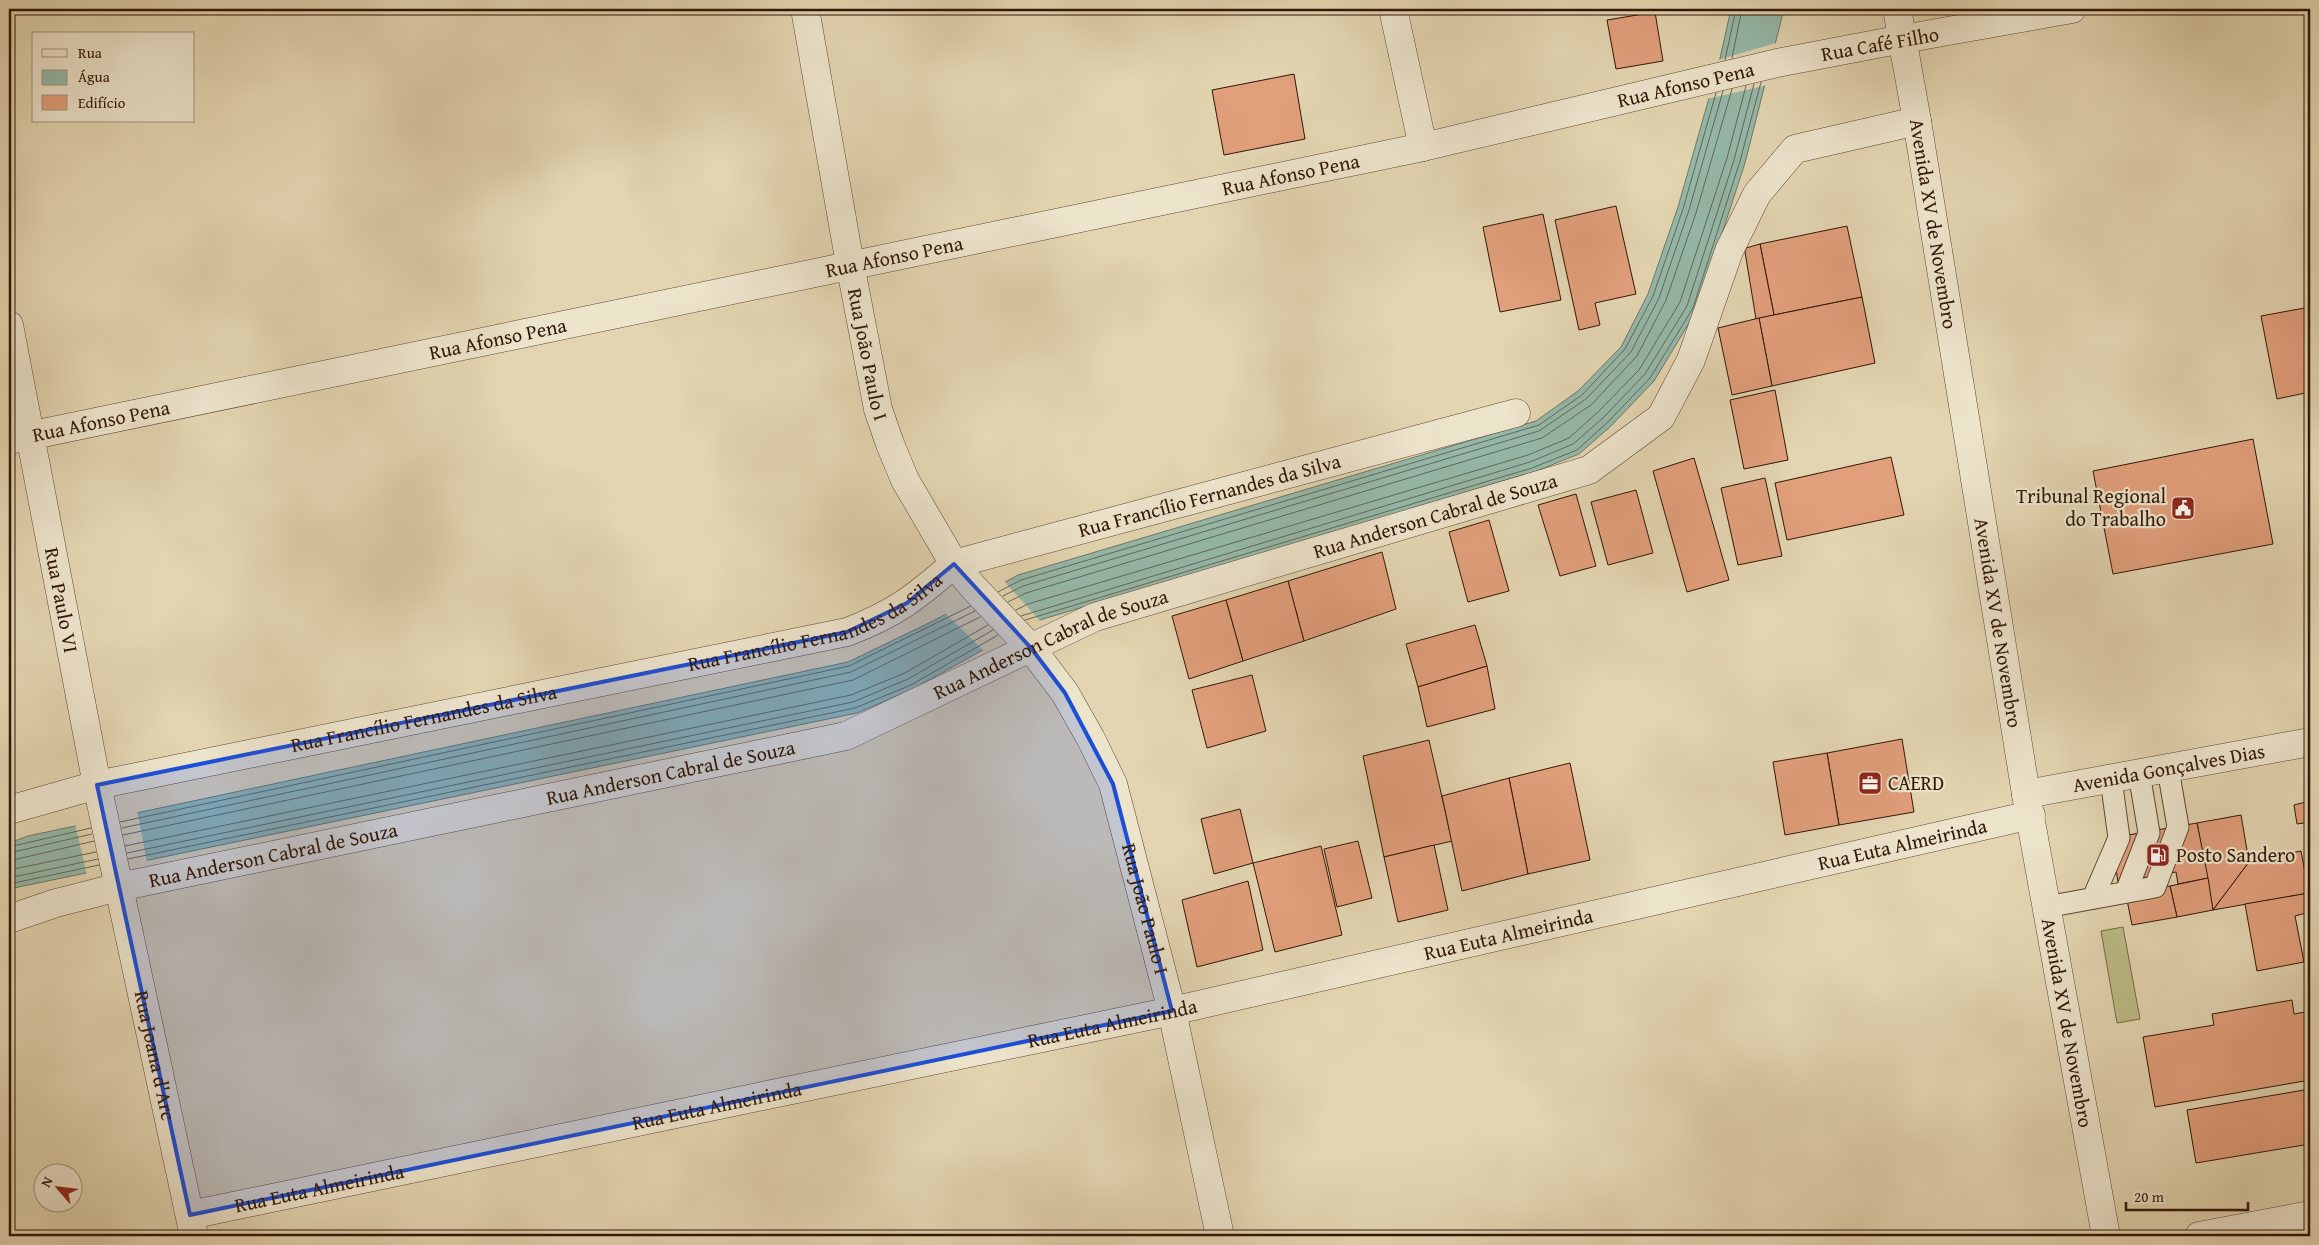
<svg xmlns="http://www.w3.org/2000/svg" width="2319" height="1245" viewBox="0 0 2319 1245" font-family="'Gentium Book Plus',serif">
<rect width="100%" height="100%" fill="#e3d5b1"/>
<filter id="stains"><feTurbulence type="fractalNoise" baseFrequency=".004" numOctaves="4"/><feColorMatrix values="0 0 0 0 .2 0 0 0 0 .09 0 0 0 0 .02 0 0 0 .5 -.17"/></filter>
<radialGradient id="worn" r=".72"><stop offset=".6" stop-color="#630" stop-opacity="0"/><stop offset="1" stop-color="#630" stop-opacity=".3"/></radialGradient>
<path fill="#bcbb86" stroke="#766946" d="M2123 927 2140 1019 2117 1023 2101 931Z"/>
<path fill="#95b9aa" stroke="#6d7868" d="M1731 9H1784L1745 163 1697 310 1654 381 1611 426 1579 454 1534 472 1033 622 913 689 857 713 9 889V843L28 836 848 662 933 621 1018 575 1536 421 1578 391 1621 347 1648 294 1678 207 1719 63Z"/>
<g fill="#e3d5b1">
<path d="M1779 42 1768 85 1707 99 1718 60Z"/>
<path d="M1003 580 1041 622 984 651 944 612Z"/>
<path d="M137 810 147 863 87 875 75 824Z"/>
</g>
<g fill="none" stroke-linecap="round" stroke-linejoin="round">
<g stroke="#626858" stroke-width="1">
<path d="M1732 58 1742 9"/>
<path d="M1725 60 1736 9"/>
<path d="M998 592 1021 580 1539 425 1582 395 1625 349 1653 296 1683 209 1716 93"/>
<path d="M1003 596 1023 586 1539 431 1586 399 1631 352 1659 298 1689 210 1723 91"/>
<path d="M1008 602 1026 593 1542 438 1591 405 1637 356 1666 300 1696 213 1732 89"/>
<path d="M1016 610 1028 604 1528 455 1569 438 1598 412 1639 370 1680 302 1727 158 1746 86"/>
<path d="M1021 616 1530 462 1573 444 1603 418 1645 374 1687 306 1734 160 1754 84"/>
<path d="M1025 620 1532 468 1577 450 1608 422 1650 378 1693 308 1740 161 1761 82"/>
<path d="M120 822 849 666 971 606"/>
<path d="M122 828 851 672 975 611"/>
<path d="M123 835 853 680 980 617"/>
<path d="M125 846 851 695 905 673 988 625"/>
<path d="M9 847 91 828"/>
<path d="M9 853 92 834"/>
<path d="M127 853 853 702 908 679 993 630"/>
<path d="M128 859 855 708 911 685 998 635"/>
<path d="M9 861 94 841"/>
<path d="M9 870 96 852"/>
<path d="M9 878 98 859"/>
<path d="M9 884 99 865"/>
</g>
</g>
<g fill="#e29f7c" stroke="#301706">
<path d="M1608 9H1637L1609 14Z"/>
<path d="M1655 12 1663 61 1616 69 1607 20Z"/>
<path d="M1294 74 1305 139 1224 155 1212 90Z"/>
<path d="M1616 206 1636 294 1595 303 1600 325 1579 330 1555 220Z"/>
<path d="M1543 214 1561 300 1500 312 1483 227Z"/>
<path d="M1847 226 1862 297 1774 315 1760 244Z"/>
<path d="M1760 244 1774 315 1756 319 1745 252 1746 248Z"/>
<path d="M1862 297 1875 363 1772 386 1759 318Z"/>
<path d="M2310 307V392L2277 399 2261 316Z"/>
<path d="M1759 318 1772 386 1732 395 1718 328Z"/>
<path d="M1775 390 1788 460 1744 469 1730 400Z"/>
<path d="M2253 439 2273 544 2113 574 2093 471Z"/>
<path d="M1891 457 1904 515 1787 540 1775 483Z"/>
<path d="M1694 458 1729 580 1687 592 1653 471Z"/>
<path d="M1765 478 1782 556 1738 565 1721 488Z"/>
<path d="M1636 490 1653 553 1608 565 1591 502Z"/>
<path d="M1576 494 1596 566 1560 576 1538 505Z"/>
<path d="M1489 520 1509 591 1468 602 1449 532Z"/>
<path d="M1382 552 1396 609 1304 641 1288 581Z"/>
<path d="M1288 581 1304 641 1243 661 1226 600Z"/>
<path d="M1226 600 1243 661 1189 679 1172 616Z"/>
<path d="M1475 625 1487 666 1418 687 1406 644Z"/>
<path d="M1487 666 1495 709 1427 727 1418 687Z"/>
<path d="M1252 675 1266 731 1207 748 1192 690Z"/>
<path d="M1902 739 1914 812 1839 825 1827 753Z"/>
<path d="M1429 740 1452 841 1384 857 1363 756Z"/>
<path d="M1827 753 1839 825 1785 835 1773 762Z"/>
<path d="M1570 763 1590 860 1528 874 1509 778Z"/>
<path d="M1509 778 1528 874 1462 891 1442 796Z"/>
<path d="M2310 801V822L2297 824 2294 805Z"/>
<path d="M1240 809 1253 863 1214 874 1201 819Z"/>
<path d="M2241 815 2249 862 2213 910 2197 823Z"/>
<path d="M2197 823 2208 878 2178 884 2176 872 2118 882 2111 838Z"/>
<path d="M1358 841 1372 898 1337 907 1324 849Z"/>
<path d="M1434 845 1448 910 1398 922 1384 857Z"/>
<path d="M1321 846 1342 935 1275 952 1253 863Z"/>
<path d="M2301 851 2309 893 2213 910 2249 862Z"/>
<path d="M2208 878 2213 910 2177 917 2170 886Z"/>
<path d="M1248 881 1263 950 1197 967 1182 900Z"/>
<path d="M2170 886 2177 917 2132 925 2126 895Z"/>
<path d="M2309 893 2310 912 2295 916 2304 962 2257 971 2245 904Z"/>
<path d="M2292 1000 2294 1014 2310 1011V1080L2155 1107 2143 1037 2214 1025 2212 1014Z"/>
<path d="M2310 1089V1144L2196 1163 2187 1110Z"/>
</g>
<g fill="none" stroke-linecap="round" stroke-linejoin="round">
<g stroke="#5d4631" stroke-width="23">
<g id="service">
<path d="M2126 892 2149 833 2139 773"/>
<path d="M2093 898 2119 838 2111 779"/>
<path d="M2046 907 2155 887 2178 827 2168 769"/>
</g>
</g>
<g stroke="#5d4631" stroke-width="29">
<g id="minor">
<path id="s1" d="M805 9 850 264 878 409 890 444 905 480 954 564 973 587 1031 648 1065 693 1091 739 1113 784 1172 1011 1220 1236"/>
<path d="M1393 9 1423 147"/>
<path id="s2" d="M9 325 97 785 194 1236"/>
<path id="s3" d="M9 440 1423 147 1777 63 1903 39"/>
<path id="s4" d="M9 810 97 785 847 632C895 614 916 597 954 564L1516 413"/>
<path id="s5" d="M9 919 56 903 119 887 846 736 1095 617 1589 470 1661 417 1691 360 1729 251 1757 194 1795 149 1917 121"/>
<path id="s6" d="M190 1215 1172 1011 2031 815"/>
<path d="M2199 1236 2310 1215"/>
</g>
</g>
<g stroke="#5d4631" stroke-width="29">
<g id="tertiary">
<path id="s7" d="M1897 9 1917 121 2026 794 2106 1236"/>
<path d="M1903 39 2072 9"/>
<path id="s8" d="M2026 794 2310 742"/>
</g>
</g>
<use href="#service" stroke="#ede4cc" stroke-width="21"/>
<use href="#minor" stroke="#ede4cc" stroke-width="28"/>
<use href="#tertiary" stroke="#ede4cc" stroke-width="28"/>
</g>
<path fill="#1d4ed8" fill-opacity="0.2" stroke="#1d4ed8" stroke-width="4" stroke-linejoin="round" d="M954 564 1031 648 1065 693 1113 784 1172 1011 190 1215 97 785 847 632 907 603Z"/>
<defs>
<g id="civic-square" transform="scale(1.25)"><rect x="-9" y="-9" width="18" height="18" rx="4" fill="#8f2418" stroke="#ede4cc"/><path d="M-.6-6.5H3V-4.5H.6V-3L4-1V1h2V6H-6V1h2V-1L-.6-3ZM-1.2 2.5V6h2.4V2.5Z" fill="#fff"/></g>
<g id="office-square" transform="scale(1.25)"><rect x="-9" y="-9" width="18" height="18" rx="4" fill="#8f2418" stroke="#ede4cc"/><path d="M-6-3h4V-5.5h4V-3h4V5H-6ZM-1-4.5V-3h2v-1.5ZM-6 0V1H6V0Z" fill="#fff"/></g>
<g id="fuel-square" transform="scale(1.25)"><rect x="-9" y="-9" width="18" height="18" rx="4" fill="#8f2418" stroke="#ede4cc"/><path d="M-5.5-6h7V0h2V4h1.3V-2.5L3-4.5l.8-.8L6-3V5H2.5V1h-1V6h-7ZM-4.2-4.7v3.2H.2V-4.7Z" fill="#fff"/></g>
</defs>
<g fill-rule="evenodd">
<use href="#civic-square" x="2183" y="508"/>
<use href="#office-square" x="1870" y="783"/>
<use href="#fuel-square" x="2158" y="855"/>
</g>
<g text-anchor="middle" stroke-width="4.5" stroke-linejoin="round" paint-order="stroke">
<g font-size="20" fill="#301706" stroke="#ede4cc">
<text transform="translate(1880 44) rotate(-10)" y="7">Rua Café Filho</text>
<text dy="7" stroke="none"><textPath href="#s3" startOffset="1714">Rua Afonso Pena</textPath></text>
<text dy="7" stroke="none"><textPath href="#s3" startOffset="1309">Rua Afonso Pena</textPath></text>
<text dy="7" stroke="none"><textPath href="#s7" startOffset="218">Avenida XV de Novembro</textPath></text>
<text dy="7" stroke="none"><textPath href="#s3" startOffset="904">Rua Afonso Pena</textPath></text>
<text dy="7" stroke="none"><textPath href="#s3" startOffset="499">Rua Afonso Pena</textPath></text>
<text dy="7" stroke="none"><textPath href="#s1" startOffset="351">Rua João Paulo I</textPath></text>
<text dy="7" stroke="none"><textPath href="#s3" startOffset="94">Rua Afonso Pena</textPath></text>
<text dy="7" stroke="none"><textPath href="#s4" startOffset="1249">Rua Francílio Fernandes da Silva</textPath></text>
<text dy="7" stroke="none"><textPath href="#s5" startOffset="1488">Rua Anderson Cabral de Souza</textPath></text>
<text dy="7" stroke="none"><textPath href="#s2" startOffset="280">Rua Paulo VI</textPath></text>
<text dy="7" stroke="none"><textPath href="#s4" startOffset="830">Rua Francílio Fernandes da Silva</textPath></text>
<text dy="7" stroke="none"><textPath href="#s7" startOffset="622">Avenida XV de Novembro</textPath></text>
<text dy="7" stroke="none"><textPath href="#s5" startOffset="1082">Rua Anderson Cabral de Souza</textPath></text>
<text dy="7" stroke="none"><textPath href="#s4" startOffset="425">Rua Francílio Fernandes da Silva</textPath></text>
<text dy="7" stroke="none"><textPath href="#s8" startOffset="145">Avenida Gonçalves Dias</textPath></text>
<text dy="7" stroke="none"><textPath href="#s5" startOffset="678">Rua Anderson Cabral de Souza</textPath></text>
<text dy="7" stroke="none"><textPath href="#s6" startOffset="1752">Rua Euta Almeirinda</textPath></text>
<text dy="7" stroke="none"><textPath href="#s5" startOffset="272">Rua Anderson Cabral de Souza</textPath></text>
<text dy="7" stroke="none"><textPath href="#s1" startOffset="982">Rua João Paulo I</textPath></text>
<text dy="7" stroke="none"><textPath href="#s6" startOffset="1348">Rua Euta Almeirinda</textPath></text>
<text dy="7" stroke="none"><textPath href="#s7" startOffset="1028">Avenida XV de Novembro</textPath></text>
<text dy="7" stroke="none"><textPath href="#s6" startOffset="942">Rua Euta Almeirinda</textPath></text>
<text dy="7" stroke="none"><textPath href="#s2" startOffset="745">Rua Joana d'Arc</textPath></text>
<text dy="7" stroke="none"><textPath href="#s6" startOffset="538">Rua Euta Almeirinda</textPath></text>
<text dy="7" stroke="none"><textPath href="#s6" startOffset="132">Rua Euta Almeirinda</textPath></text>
</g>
<g font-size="20" fill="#301706" stroke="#ede4cc" text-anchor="start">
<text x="2166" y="503" text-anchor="end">Tribunal Regional<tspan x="2166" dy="23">do Trabalho</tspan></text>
<text x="1888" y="790">CAERD</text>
<text x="2176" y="862">Posto Sandero</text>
</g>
</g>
<rect width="2319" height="1245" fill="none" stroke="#e3d5b1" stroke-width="30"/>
<rect x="10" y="10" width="2299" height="1225" fill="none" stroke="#301706" stroke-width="2.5"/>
<rect x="15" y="15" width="2289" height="1215" fill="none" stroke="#301706"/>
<rect x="32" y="32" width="162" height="90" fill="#ede4cc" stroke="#a1927d"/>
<rect x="42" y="49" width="25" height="8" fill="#ede4cc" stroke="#a1927d"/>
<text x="78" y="58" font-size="15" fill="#301706">Rua</text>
<rect x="42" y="70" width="25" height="15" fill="#95b9aa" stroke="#a1927d"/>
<text x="78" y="82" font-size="15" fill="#301706">Água</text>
<rect x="42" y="95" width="25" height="15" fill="#e29f7c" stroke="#a1927d"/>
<text x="78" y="108" font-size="15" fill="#301706">Edifício</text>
<g transform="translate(58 1188) rotate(298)"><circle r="24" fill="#ede4cc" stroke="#a1927d"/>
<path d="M0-4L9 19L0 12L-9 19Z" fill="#8f2418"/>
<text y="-8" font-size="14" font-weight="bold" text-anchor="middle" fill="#301706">N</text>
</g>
<path d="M2126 1202v8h122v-8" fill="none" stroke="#301706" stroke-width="2.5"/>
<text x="2134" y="1202" font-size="15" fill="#301706" stroke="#ede4cc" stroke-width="4" paint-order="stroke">20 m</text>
<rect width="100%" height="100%" filter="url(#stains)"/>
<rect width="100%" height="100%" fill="url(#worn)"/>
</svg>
